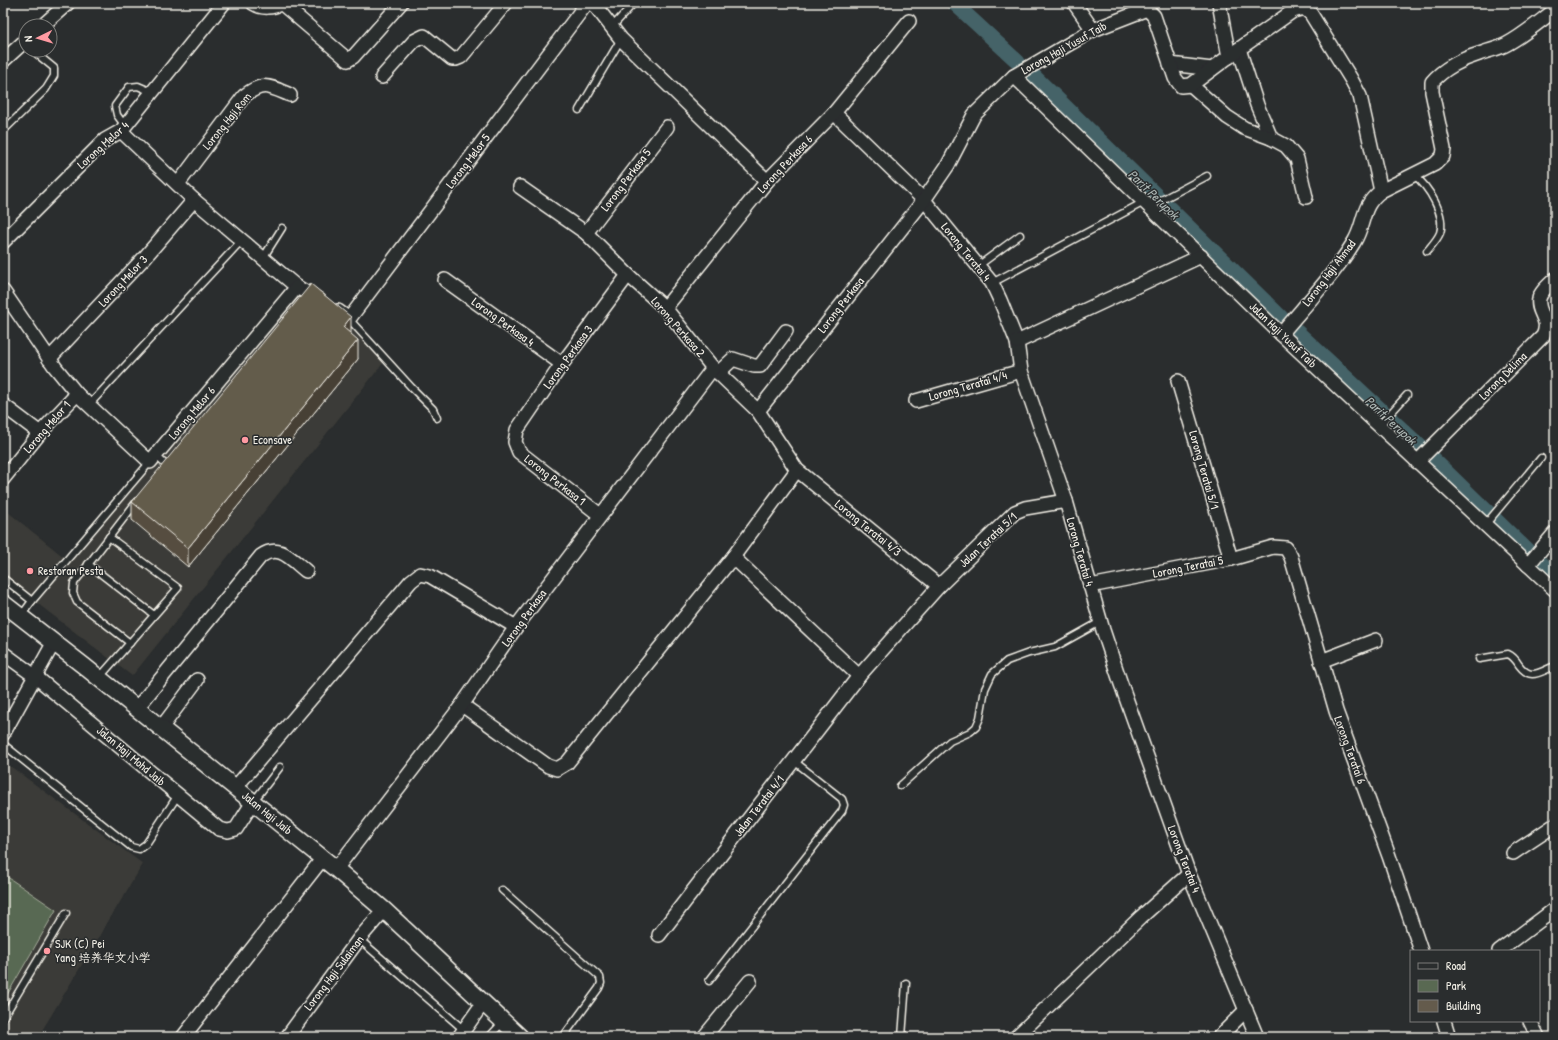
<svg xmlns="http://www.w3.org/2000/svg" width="1558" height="1040" viewBox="0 0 1558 1040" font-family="'Patrick Hand','LXGW WenKai TC',sans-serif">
<rect width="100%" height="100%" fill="#2a2d2e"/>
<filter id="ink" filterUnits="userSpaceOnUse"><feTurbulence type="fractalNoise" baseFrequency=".025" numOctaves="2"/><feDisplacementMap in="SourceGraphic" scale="8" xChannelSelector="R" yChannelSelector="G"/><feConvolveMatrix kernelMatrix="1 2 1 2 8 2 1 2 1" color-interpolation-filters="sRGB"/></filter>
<g filter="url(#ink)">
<g fill="#3b3b37">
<path d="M299 294 347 324 384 362 132 676 3 577V508L70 562Z"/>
<path d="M6 763 143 864 38 1037H3V764Z"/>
</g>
<path fill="#596952" stroke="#a6ad9d" d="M3 874 56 910 3 1002Z"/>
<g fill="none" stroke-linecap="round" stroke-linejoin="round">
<g stroke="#456368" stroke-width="15">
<path d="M954 3 1018 62"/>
<path d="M1028 70 1281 317"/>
<path d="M1292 327 1421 447"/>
<path d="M1431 457 1527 550"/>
<path d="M1539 561 1555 576"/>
</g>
<g stroke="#f4f1e8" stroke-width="9">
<g id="service">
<path d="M612 27 634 3"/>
<path d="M579 110 621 39"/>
<path d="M125 126 117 115 115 106 129 87 138 86 152 92"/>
<path d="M3 131 46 89 54 76V68L32 50"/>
<path d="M1414 175C1428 186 1446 214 1440 233 1437 240 1432 245 1427 251"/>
<path d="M1150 206 1207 176"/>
<path d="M263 258 282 228"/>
<path d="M978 266 1020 235"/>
<path d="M992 283 1144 202"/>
<path d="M349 319 412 388 433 409 437 418"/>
<path d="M89 405 242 240"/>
<path d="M1379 426 1407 395"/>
<path d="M156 456 165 464"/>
<path d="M1485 525 1541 458"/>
<path d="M88 564 154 615"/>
<path d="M3 578 32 601 21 616"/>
<path d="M32 601 150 462"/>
<path d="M130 643 77 602 73 593 74 583 137 501"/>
<path d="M1479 659 1508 654C1513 656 1516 660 1519 665 1531 681 1539 672 1555 666"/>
<path d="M99 678 178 588 109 537"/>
<path d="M3 744 131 847 139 849 146 844 178 795"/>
<path d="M900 786 950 741 970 732 976 727 980 718 985 689 992 674 1007 661 1029 653 1055 647 1100 622"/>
<path d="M253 802 280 767"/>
<path d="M502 890 600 977 601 983 599 988 563 1037"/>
<path d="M359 939 464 1030"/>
<path d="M709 981 842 811 844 805 842 799 794 761"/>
<path d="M3 1018 66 913"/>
<path d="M489 1037 503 1022"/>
<path d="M902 1037 906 983"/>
</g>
</g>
<g stroke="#f4f1e8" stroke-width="16">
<g id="minor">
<path d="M253 3C262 9 273 8 282 3"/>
<path d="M281 3 348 60 353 57 401 3"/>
<path d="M593 3 621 39 767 181"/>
<path d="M1074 3 1093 30"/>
<path d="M1219 3 1229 57"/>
<path d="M42 26 68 3"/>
<path d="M1239 49 1257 105 1271 138 1286 146 1297 159 1306 197"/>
<path d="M3 61 26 40"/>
<path d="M1170 64 1212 69"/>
<path d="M1014 76 1281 334 1555 590"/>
<path d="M382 77 414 41 424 36 452 59H456L461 57 506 3"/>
<path d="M1191 85 1227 117 1244 128 1271 138"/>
<path d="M834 113 924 200 992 283 1000 300 1017 342 1021 371 1066 501 1103 630 1121 684 1189 874 1257 1037"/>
<path d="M121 131 194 200 297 287 319 300"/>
<path d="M178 184 244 96C263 81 269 86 290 95"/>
<path d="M520 187 586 233 628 275 665 308 713 368 758 411 797 470 939 586"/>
<path d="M586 233 667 127"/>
<path d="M3 242 105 140 121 131 224 3"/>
<path d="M445 280 562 364"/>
<path d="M3 291 55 367 77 394 150 462 297 287"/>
<path d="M665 308 767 181 834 113 909 21"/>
<path d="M338 311 349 319 587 3"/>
<path d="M1281 334C1306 304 1334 275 1354 242 1366 222 1360 207 1381 191L1435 164 1443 156 1444 149 1432 92V82C1443 69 1462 59 1479 54 1489 50 1498 49 1507 44 1524 35 1540 21 1555 10"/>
<path d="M1017 342 1201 256"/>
<path d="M49 359 145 257 194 200"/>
<path d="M718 373 733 359 754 366H760L786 331"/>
<path d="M1178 381 1231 559"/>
<path d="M916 401 1021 371"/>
<path d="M3 405 40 433"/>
<path d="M758 411 924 200 948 165 974 115 1014 76 1093 30 1147 9 1154 16 1175 78 1181 86 1191 85 1239 49 1293 11 1304 8 1311 14 1351 79 1360 96 1381 191"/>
<path d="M1417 462 1543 336C1551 319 1536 313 1539 299 1540 292 1550 284 1555 279"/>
<path d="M3 479 40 433 77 394"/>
<path d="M600 515 519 452 515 442 517 430 562 364 628 275"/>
<path d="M733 557 859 676"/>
<path d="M1528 565 1555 533"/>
<path d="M1090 586 1231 559 1273 547 1286 548 1291 557 1336 711 1389 856 1421 951"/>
<path d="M3 653 36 677 219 829 228 831 236 829 253 802"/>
<path d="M1321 661 1376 640"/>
<path d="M462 705 548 766 557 769 567 763 733 557 797 470"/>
<path d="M137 708 261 556C279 543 291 559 306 571"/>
<path d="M161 728 197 680"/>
<path d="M3 734 54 642"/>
<path d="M235 788 411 581 420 574 430 576 516 627"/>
<path d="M1513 853 1555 825"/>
<path d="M336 869 462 705 516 627 713 368"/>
<path d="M659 935 859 676 939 586 1015 512 1025 508 1066 501"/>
<path d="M1499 951 1555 909"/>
<path d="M1444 1021 1449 1037"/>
<path d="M1530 1021 1538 1037"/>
<path d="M183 1037 323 858"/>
<path d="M287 1037 359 939 384 910"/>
<path d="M459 1037 483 1003"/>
<path d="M704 1037 750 981"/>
<path d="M1016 1037 1141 917 1189 874"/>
<path d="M1219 1037 1246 1010"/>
</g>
</g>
<g stroke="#f4f1e8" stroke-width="19">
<path id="tertiary" d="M3 603 84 666 336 869 384 910 520 1037"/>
</g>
<use href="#service" stroke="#2a2d2e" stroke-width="6"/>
<use href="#minor" stroke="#2a2d2e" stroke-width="13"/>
<use href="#tertiary" stroke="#2a2d2e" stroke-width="16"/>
</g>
<path fill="#564e41" stroke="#f4f1e8" d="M351 334 358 359 188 567 132 520V502Z"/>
<g fill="#464035" stroke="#f4f1e8">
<path d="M351 317V335L343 327Z"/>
<path d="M358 340V359L188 567V548Z"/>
</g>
<path fill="#645b4c" stroke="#f4f1e8" d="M311 284 351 317 343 327 358 340 188 548 132 502Z"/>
</g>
<g fill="#ff9aa2" stroke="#2a2d2e" stroke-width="1.5">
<circle cx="245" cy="440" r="4"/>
<circle cx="30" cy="571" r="4"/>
<circle cx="47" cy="951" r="4"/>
</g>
<g text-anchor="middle" stroke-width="3" stroke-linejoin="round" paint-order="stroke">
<g font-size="12" fill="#f4f1e8" stroke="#2a2d2e">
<text transform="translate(1064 48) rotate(-29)" y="4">Lorong Haji Yusuf Taib</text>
<text transform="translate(227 121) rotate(-51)" y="4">Lorong Haji Rom</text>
<text transform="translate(103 145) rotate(-42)" y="4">Lorong Melor 4</text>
<text transform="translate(468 161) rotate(-53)" y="4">Lorong Melor 5</text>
<text transform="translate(785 164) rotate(-47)" y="4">Lorong Perkasa 6</text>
<text transform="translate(626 180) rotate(-53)" y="4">Lorong Perkasa 5</text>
<text transform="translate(966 252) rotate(51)" y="4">Lorong Teratai 4</text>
<text transform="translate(1329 273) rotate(-53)" y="4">Lorong Haji Ahmad</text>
<text transform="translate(123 281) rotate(-47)" y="4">Lorong Melor 3</text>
<text transform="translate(841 305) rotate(-52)" y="4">Lorong Perkasa</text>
<text transform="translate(503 322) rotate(36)" y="4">Lorong Perkasa 4</text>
<text transform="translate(678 327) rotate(49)" y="4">Lorong Perkasa 2</text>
<text transform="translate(1283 335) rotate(44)" y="4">Jalan Haji Yusuf Taib</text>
<text transform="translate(568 357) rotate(-54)" y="4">Lorong Perkasa 3</text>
<text transform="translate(1503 376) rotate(-45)" y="4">Lorong Delima</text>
<text transform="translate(968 386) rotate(-16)" y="4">Lorong Teratai 4/4</text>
<text transform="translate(192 413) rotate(-50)" y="4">Lorong Melor 6</text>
<text transform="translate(47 427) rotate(-49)" y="4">Lorong Melor 1</text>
<text transform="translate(1204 470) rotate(74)" y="4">Lorong Teratai 5/1</text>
<text transform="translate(555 480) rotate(38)" y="4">Lorong Perkasa 1</text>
<text transform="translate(868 528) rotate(39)" y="4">Lorong Teratai 4/3</text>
<text transform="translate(988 540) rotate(-43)" y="4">Jalan Teratai 5/1</text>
<text transform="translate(1080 552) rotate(74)" y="4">Lorong Teratai 4</text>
<text transform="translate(1188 567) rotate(-11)" y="4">Lorong Teratai 5</text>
<text transform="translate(524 618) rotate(-54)" y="4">Lorong Perkasa</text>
<text transform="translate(1350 750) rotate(70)" y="4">Lorong Teratai 6</text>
<text transform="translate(131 756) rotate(40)" y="4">Jalan Haji Mohd Jaib</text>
<text transform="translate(759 806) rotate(-52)" y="4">Jalan Teratai 4/1</text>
<text transform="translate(267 813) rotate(39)" y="4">Jalan Haji Jaib</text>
<text transform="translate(1184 859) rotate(69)" y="4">Lorong Teratai 4</text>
<text transform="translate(334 973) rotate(-53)" y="4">Lorong Haji Sulaiman</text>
</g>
<g font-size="12" fill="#f4f1e8" stroke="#2a2d2e" text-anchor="start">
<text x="253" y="444">Econsave</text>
<text x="38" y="575">Restoran Pesta</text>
<text x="55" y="948">SJK (C) Pei<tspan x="55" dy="14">Yang 培养华文小学</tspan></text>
</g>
<g font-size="13" font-style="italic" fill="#aeb8b5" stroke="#2a2d2e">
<text transform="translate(1154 194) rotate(44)" y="5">Parit Perupok</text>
<text transform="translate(1391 420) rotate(43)" y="5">Parit Perupok</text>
</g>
</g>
<rect width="1558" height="1040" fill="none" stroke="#2a2d2e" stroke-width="16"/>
<rect x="8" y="8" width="1542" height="1024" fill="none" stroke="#f4f1e8" stroke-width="1.5" filter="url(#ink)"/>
<rect x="1410" y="950" width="130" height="72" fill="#2a2d2e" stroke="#7b7b78"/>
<rect x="1418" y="963" width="20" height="6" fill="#2a2d2e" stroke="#7b7b78"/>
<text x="1446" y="970" font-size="12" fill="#f4f1e8">Road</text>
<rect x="1418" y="980" width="20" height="12" fill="#596952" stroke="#7b7b78"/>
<text x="1446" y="990" font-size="12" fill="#f4f1e8">Park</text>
<rect x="1418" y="1000" width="20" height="12" fill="#645b4c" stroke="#7b7b78"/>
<text x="1446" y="1010" font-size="12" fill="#f4f1e8">Building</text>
<g transform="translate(38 38) rotate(265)"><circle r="19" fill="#2a2d2e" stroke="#7b7b78"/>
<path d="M0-3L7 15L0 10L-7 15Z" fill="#ff9aa2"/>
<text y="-6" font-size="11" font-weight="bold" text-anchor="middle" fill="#f4f1e8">N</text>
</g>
</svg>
